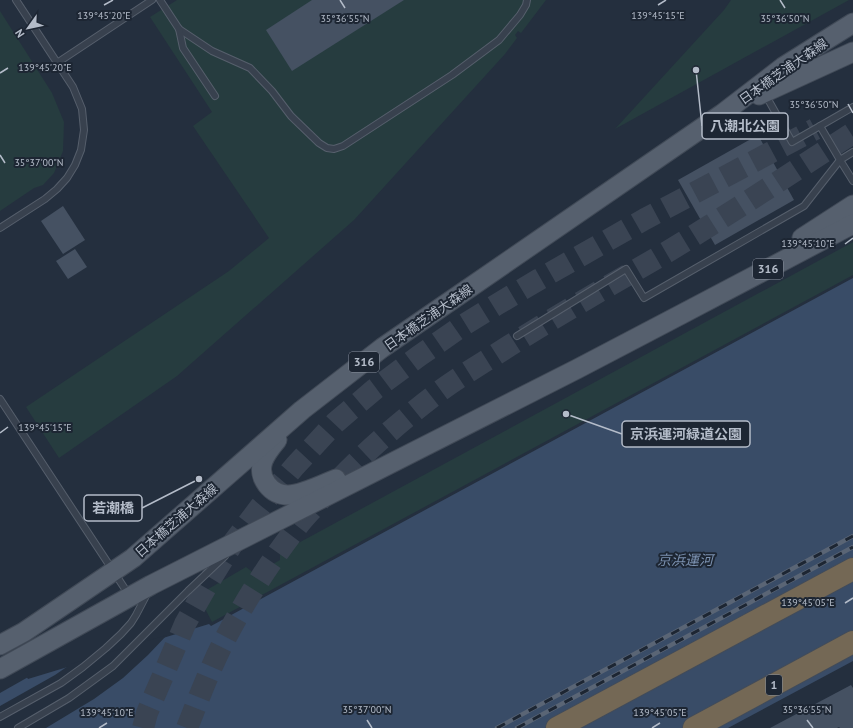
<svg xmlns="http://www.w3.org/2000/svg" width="853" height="728" viewBox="0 0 853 728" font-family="'PT Sans','Noto Sans JP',sans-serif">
<rect width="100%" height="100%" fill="#242f3e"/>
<g fill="#263c3f">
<path d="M177 0H546L521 33 518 31 515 35 517 38 505 54 354 220 177 376 59 458 26 407 229 271 269 238 193 126 212 112 150 17Z"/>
<path d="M731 0H849L615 129 724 10Z"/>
<path d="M0 11 52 93 64 122 63 151 54 173 43 185 34 188 0 211Z"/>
<path d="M853 242V275L212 622 198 595 246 567 255 574 280 560V553Z"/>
</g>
<path fill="#394c67" d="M853 278V661L728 728H0V636L28 679 209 624 211 626Z"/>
<g fill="#242f3e">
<path d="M0 634 2 635 29 677 30 676 0 693Z"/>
<path d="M167 635 148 655 123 678 94 699 46 728H0V706L55 675 71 664Z"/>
</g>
<g fill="#455162">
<path d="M312 0H404L292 71 266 30Z"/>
<path d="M758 135 794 200 715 245 678 180Z"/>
<path d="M63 206 85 240 63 254 41 221Z"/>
<path d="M75 249 87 267 68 279 56 261Z"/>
<path d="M851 685 853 688V728H840L839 727 837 728H770Z"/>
</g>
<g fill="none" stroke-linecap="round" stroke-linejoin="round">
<g stroke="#3a4453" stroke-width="22" stroke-dasharray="22 11" stroke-linecap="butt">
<path d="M143 728 147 713 185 624 210 580 233 543 261 506 295 466 335 423 375 389 419 356 462 326 496 305 538 280 645 219 815 129"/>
<path d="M187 728C198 700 209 671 223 643 243 604 267 566 294 531 300 522 308 514 315 506 352 463 394 426 440 391 462 375 486 361 509 346 561 313 614 283 667 252 730 214 791 173 853 133"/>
</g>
<g stroke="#565f6c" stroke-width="8">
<g id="lane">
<path d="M160 0 179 29 212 51 250 68 272 91 291 116 319 143 327 148 334 149 343 146 452 75 499 40 520 15 526 5 527 0"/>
<path d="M179 29 183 48 215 96"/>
<path d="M57 63 152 0"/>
<path d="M765 94 792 142 820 126"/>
<path d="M853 152 840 160 853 181"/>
<path d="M0 228 45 199 57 189 67 178 75 165 81 150 84 130 82 109 73 87 16 0"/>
<path d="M517 336 626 269 644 298 804 206 840 160 820 126 853 107"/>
<path d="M0 399 129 595"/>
<path d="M0 717 61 683 83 667 106 648 121 634 131 623 136 615 147 594"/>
<path d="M18 728 69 698 113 666 188 591 225 556"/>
</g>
</g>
<g stroke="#414a57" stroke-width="21">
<g id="primary">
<path d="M759 95 853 52"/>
<path d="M802 238 853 205"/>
<path d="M277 440C272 446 266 453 263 461 257 478 271 495 288 495 302 495 323 484 336 479"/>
<path d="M0 645 24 632 133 558 302 410 382 348 722 114 783 67 853 23"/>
<path d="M0 669 151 585 577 369 682 314 853 224"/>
</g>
</g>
<g stroke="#434c59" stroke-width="24">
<g id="highway">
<path d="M557 728 853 569"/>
<path d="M694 728 853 642"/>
</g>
</g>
<use href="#lane" stroke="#38414e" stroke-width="6"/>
<use href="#primary" stroke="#56606e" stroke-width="19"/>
<use href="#highway" stroke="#746855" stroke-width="22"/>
<g stroke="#5a6575" stroke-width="4.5">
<g id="rail">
<path d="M497 728 853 536"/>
<path d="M517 728 853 547"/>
</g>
</g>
<use href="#rail" stroke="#1d2633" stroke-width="3" stroke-dasharray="9" stroke-linecap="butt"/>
</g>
<path fill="none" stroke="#b4bcc9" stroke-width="1.5" d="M340 0 345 8M780 0 785 8M104 5 113 0M658 5 666 0M0 73 8 68M848 104 853 113M0 155 5 163M845 244 853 238M0 433 8 427M845 603 853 598M367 720 372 728M807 720 813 728M99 728 107 723M652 728 660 723"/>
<g text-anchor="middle" stroke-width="4" stroke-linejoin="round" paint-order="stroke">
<g fill="#1d2633" stroke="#878f9c" stroke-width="1">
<rect x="753" y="259" width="30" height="20" rx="3"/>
<rect x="349" y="352" width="30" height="20" rx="3"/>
<rect x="766" y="675" width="16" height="20" rx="3"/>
</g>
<g font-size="12" font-weight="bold" fill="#b4bcc9">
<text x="768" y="273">316</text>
<text x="364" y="366">316</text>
<text x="774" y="689">1</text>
</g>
<g font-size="13" fill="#b4bcc9" stroke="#1d2633">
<text transform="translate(783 71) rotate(-35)" y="5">日本橋芝浦大森線</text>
<text transform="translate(428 317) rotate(-35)" y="5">日本橋芝浦大森線</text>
<text transform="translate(176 520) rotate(-41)" y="5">日本橋芝浦大森線</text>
</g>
<g font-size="14" font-style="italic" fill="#7c92b1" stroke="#1d2633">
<text x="685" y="565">京浜運河</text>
</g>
</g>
<g font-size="10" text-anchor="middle" fill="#b4bcc9" stroke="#1d2633" stroke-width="4" stroke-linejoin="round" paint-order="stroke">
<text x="104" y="19">139°45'20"E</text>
<text x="658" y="19">139°45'15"E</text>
<text x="345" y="22">35°36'55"N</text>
<text x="785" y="22">35°36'50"N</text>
<text x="45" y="71">139°45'20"E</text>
<text x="814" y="108">35°36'50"N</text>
<text x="39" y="166">35°37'00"N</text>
<text x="808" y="247">139°45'10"E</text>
<text x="45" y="431">139°45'15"E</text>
<text x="808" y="606">139°45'05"E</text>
<text x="367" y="713">35°37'00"N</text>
<text x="807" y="713">35°36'55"N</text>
<text x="107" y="716">139°45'10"E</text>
<text x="660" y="716">139°45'05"E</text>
</g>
<path fill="none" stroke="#b4bcc9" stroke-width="1.5" d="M696 70L702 126M566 414L622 434M199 479L142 508"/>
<g fill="#b4bcc9" stroke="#1d2633" stroke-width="1.5">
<circle cx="696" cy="70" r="4"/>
<circle cx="566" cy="414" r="4"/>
<circle cx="199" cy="479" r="4"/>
</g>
<g fill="#1d2633" stroke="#b4bcc9" stroke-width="1.5">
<rect x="702" y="113" width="86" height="26" rx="4"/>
<rect x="622" y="421" width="128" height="26" rx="4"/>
<rect x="84" y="495" width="58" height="26" rx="4"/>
</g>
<g font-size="14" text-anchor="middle" font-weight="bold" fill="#b4bcc9">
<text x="745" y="131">八潮北公園</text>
<text x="686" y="439">京浜運河緑道公園</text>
<text x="113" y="513">若潮橋</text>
</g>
<g transform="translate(28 28) rotate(237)" stroke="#1d2633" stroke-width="3" paint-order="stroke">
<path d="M0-3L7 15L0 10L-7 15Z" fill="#b4bcc9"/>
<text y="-6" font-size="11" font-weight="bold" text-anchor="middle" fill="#b4bcc9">N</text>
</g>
</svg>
